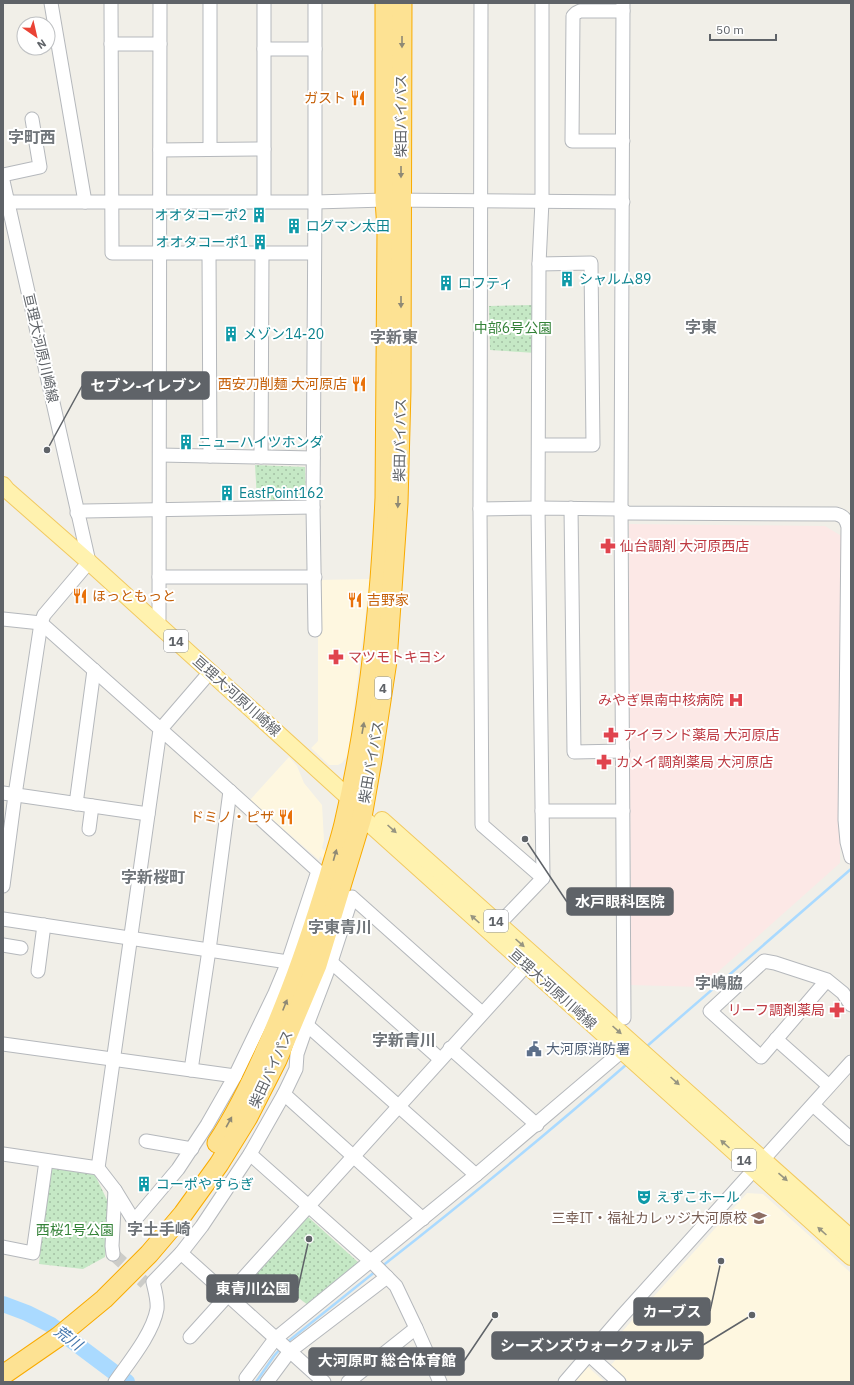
<svg xmlns="http://www.w3.org/2000/svg" width="854" height="1385" viewBox="0 0 854 1385" font-family="'IBM Plex Sans','Noto Sans JP',sans-serif">
<defs>
<pattern id="park-dots" width="8" height="8" patternUnits="userSpaceOnUse"><rect width="8" height="8" fill="#c5e8c5"/><path d="M2 2h.1M6 6h.1" fill="none" stroke="#a3c0a4" stroke-width="1.8" stroke-linecap="round"/></pattern>
</defs>
<rect width="100%" height="100%" fill="#f1efe8"/>
<g fill="#fef7e0">
<path d="M370 579 348 755 342 763 338 765H329L311 748 318 741V580Z"/>
<path d="M289 757 297 766 304 783 322 805 324 840 322 848 326 852 323 859 320 856 319 860 250 800Z"/>
<path d="M747 1193 763 1194 851 1273V1382H629L610 1366 620 1355 610 1345Z"/>
<path d="M587 1366 605 1382H570Z"/>
</g>
<path fill="#fce8e6" d="M629 524 825 526 843 537 840 863 701 987 631 985Z"/>
<g fill="url(#park-dots)">
<path d="M535 305 536 353 490 350 489 306Z"/>
<path d="M255 465 305 467 306 500H257Z"/>
<path d="M53 1167 95 1175 108 1202 105 1257 83 1269 39 1264 49 1171Z"/>
<path d="M306 1215 359 1263 308 1305 269 1276 252 1275Z"/>
</g>
<g fill="none" stroke-linecap="round" stroke-linejoin="round">
<g stroke="#aadaff" stroke-width="2.5">
<path d="M646 1047 851 869"/>
<path d="M381 1267C465 1201 547 1134 627 1064"/>
<path d="M286 1343 376 1271"/>
<path d="M256 1382 274 1356 281 1348"/>
</g>
<path stroke="#aadaff" stroke-width="16" d="M3 1304 27 1313 51 1325 127 1382"/>
<path stroke="#ccccc8" stroke-width="13" stroke-dasharray="13 6" stroke-linecap="butt" d="M113 1254 145 1283"/>
<g stroke="#b5b8bc" stroke-width="15">
<g id="minor">
<path d="M51 3 85 202"/>
<path d="M111 3 112 253H314"/>
<path d="M210 3V149"/>
<path d="M264 3V202"/>
<path d="M481 3 480 509 482 825 543 878"/>
<path d="M623 3 621 509 624 1018"/>
<path d="M623 11H580L576 13 573 16 572 141H623"/>
<path d="M111 44H160"/>
<path d="M264 49H315"/>
<path d="M160 150 264 149"/>
<path d="M3 175 40 167 32 119"/>
<path d="M3 181 89 562 44 615 41 623 15 795 3 886"/>
<path d="M3 202H315L385 200 623 202"/>
<path d="M209 253 210 456"/>
<path d="M539 445H593L591 263 539 264"/>
<path d="M160 455 313 458"/>
<path d="M261 457 262 253"/>
<path d="M571 508 574 752 623 751"/>
<path d="M480 509 538 508 621 509 627 513 836 514C844 516 846 519 848 527L845 820 847 842 851 857"/>
<path d="M77 513 84 511 313 507"/>
<path d="M159 577H315"/>
<path d="M3 619 41 623 230 791 318 871 288 962 275 993 235 1076 207 1125 178 1169 134 1221 115 1190 98 1168 160 730 210 672"/>
<path d="M156 623 159 619 160 3"/>
<path d="M315 630 313 507 315 202V3"/>
<path d="M3 793 148 814"/>
<path d="M76 804 94 670"/>
<path d="M542 811H623"/>
<path d="M89 829 92 806"/>
<path d="M3 919 288 962"/>
<path d="M499 924 543 878 538 508 539 264 542 201V3"/>
<path d="M3 945 21 948"/>
<path d="M331 962 440 1059"/>
<path d="M38 971 44 925"/>
<path d="M827 980 761 1057 710 1011 764 961 775 963 827 980 843 993 851 1005"/>
<path d="M307 1025 476 1175"/>
<path d="M776 1039 829 1086"/>
<path d="M3 1044 235 1076"/>
<path d="M450 1048 537 1125"/>
<path d="M191 1070 209 950 230 791"/>
<path d="M284 1094 423 1219"/>
<path d="M813 1105 851 1139"/>
<path d="M146 1141 192 1149"/>
<path d="M3 1154 98 1168"/>
<path d="M250 1154 375 1265 396 1286 416 1328 440 1382"/>
<path d="M3 1247 33 1253 46 1161"/>
<path d="M181 1253 324 1382"/>
<path d="M113 1254 112 1246 115 1190"/>
<path d="M190 1337 532 959"/>
<path d="M588 1354 619 1382"/>
<path d="M246 1378 275 1339 476 1175 622 1051"/>
<path d="M115 1382C129 1362 153 1333 157 1309 158 1300 155 1291 153 1282L181 1253 202 1226 250 1154 284 1094 296 1069 297 1054 307 1025 331 962 352 897 482 1013"/>
<path d="M267 1382 290 1351 387 1277"/>
<path d="M348 1382 416 1328"/>
<path d="M565 1382 622 1316 851 1062"/>
</g>
</g>
<g stroke="#f2c960" stroke-width="18">
<g id="major">
<path d="M3 485 7 490 89 562 349 798 362 817 851 1257"/>
<path d="M382 820 851 1238"/>
</g>
</g>
<g stroke="#f9ab00" stroke-width="21">
<g id="highway">
<path d="M217 1143C245 1100 266 1052 285 1004 302 962 316 919 329 876 334 858 340 841 344 824 369 717 380 608 385 498L387 229 385 200V3"/>
<path d="M3 1375 58 1337 104 1299 149 1254 183 1214 219 1164 248 1117 277 1060 317 965 362 817 372 760 387 661 398 503 401 390 402 3"/>
</g>
</g>
<use href="#minor" stroke="#fff" stroke-width="13"/>
<use href="#major" stroke="#fff2af" stroke-width="16"/>
<use href="#highway" stroke="#fde293" stroke-width="19"/>
</g>
<defs><path id="oneway-solid" d="M-6-.8H1V-3.2L6.5 0L1 3.2V.8H-6Z"/></defs>
<g fill="#8e8975">
<use href="#oneway-solid" transform="translate(402 42) rotate(90)"/>
<use href="#oneway-solid" transform="translate(401 172) rotate(90)"/>
<use href="#oneway-solid" transform="translate(401 302) rotate(90)"/>
<use href="#oneway-solid" transform="translate(398 502) rotate(92)"/>
<use href="#oneway-solid" transform="translate(363 728) rotate(-80)"/>
<use href="#oneway-solid" transform="translate(335 855) rotate(-74)"/>
<use href="#oneway-solid" transform="translate(285 1005) rotate(-68)"/>
<use href="#oneway-solid" transform="translate(229 1122) rotate(-61)"/>
</g>
<g fill="#979581">
<use href="#oneway-solid" transform="translate(392 829) rotate(42)"/>
<use href="#oneway-solid" transform="translate(475 919) rotate(-138)"/>
<use href="#oneway-solid" transform="translate(520 943) rotate(42)"/>
<use href="#oneway-solid" transform="translate(617 1030) rotate(42)"/>
<use href="#oneway-solid" transform="translate(675 1081) rotate(42)"/>
<use href="#oneway-solid" transform="translate(725 1144) rotate(-138)"/>
<use href="#oneway-solid" transform="translate(783 1177) rotate(41)"/>
<use href="#oneway-solid" transform="translate(822 1231) rotate(-138)"/>
</g>
<defs>
<g id="restaurant-bare" transform="scale(1.2)"><path d="M-5-6h1v4h1v-4h1v4h1v-4h1v5L-1.5 .5V6h-2V.5L-5-1ZM5-6V6H3V1.5H1.5Q1.5-4 5-6Z" fill="#e8710a" stroke="#fff" stroke-width="2.5" paint-order="stroke"/></g>
<g id="building-bare" transform="scale(1.2)"><path d="M-4-6H4V6H1V3H-1V6H-4ZM-2.5-4.3h1.7v1.8h-1.7ZM.8-4.3h1.7v1.8H.8ZM-2.5-1h1.7V.8h-1.7ZM.8-1h1.7V.8H.8Z" fill="#0f9aa8" stroke="#fff" stroke-width="2.5" paint-order="stroke"/></g>
<g id="pharmacy-bare" transform="scale(1.2)"><path d="M-2-6h4v4h4v4h-4v4h-4v-4h-4v-4h4Z" fill="#e0444e" stroke="#fff" stroke-width="2.5" paint-order="stroke"/></g>
<g id="hospital-bare" transform="scale(1.2)"><path d="M-5-5h3v3.5h4V-5h3V5h-3V1.5h-4V5h-3Z" fill="#e0444e" stroke="#fff" stroke-width="2.5" paint-order="stroke"/></g>
<g id="civic-bare" transform="scale(1.2)"><path d="M-.6-6.5H3V-4.5H.6V-3L4-1V1h2V6H-6V1h2V-1L-.6-3ZM-1.2 2.5V6h2.4V2.5Z" fill="#5c6f8a" stroke="#fff" stroke-width="2.5" paint-order="stroke"/></g>
<g id="theatre-bare" transform="scale(1.2)"><path d="M-5-5.5Q0-4 5-5.5V0Q5 5 0 6Q-5 5-5 0ZM-3.3-2.5H-1v1.5H-3.3ZM1-2.5H3.3v1.5H1ZM-2.8 1Q0 5.5 2.8 1Z" fill="#0f9aa8" stroke="#fff" stroke-width="2.5" paint-order="stroke"/></g>
<g id="university-bare" transform="scale(1.2)"><path d="M0-5L7-2L0 1L-7-2ZM-4 1L0 2.5L4 1V4Q0 6-4 4Z" fill="#8d6e63" stroke="#fff" stroke-width="2.5" paint-order="stroke"/></g>
</defs>
<g fill-rule="evenodd">
<use href="#restaurant-bare" x="358" y="98"/>
<use href="#building-bare" x="259" y="215"/>
<use href="#building-bare" x="294" y="226"/>
<use href="#building-bare" x="260" y="242"/>
<use href="#building-bare" x="567" y="279"/>
<use href="#building-bare" x="446" y="283"/>
<use href="#building-bare" x="231" y="334"/>
<use href="#restaurant-bare" x="359" y="384"/>
<use href="#building-bare" x="186" y="442"/>
<use href="#building-bare" x="227" y="493"/>
<use href="#pharmacy-bare" x="608" y="546"/>
<use href="#restaurant-bare" x="80" y="596"/>
<use href="#restaurant-bare" x="355" y="600"/>
<use href="#pharmacy-bare" x="336" y="657"/>
<use href="#hospital-bare" x="736" y="700"/>
<use href="#pharmacy-bare" x="611" y="735"/>
<use href="#pharmacy-bare" x="604" y="762"/>
<use href="#restaurant-bare" x="286" y="817"/>
<use href="#pharmacy-bare" x="837" y="1010"/>
<use href="#civic-bare" x="534" y="1049"/>
<use href="#building-bare" x="144" y="1184"/>
<use href="#theatre-bare" x="644" y="1197"/>
<use href="#university-bare" x="759" y="1218"/>
</g>
<g text-anchor="middle" stroke-width="4" stroke-linejoin="round" paint-order="stroke">
<g fill="#fff" stroke="#8f9295" stroke-width="1">
<rect x="164" y="630" width="24" height="22" rx="3"/>
<rect x="375" y="677" width="16" height="22" rx="3"/>
<rect x="484" y="910" width="24" height="22" rx="3"/>
<rect x="732" y="1149" width="24" height="22" rx="3"/>
</g>
<g font-size="13" font-weight="bold" fill="#5f6368">
<text x="176" y="646">14</text>
<text x="383" y="693">4</text>
<text x="496" y="926">14</text>
<text x="744" y="1165">14</text>
</g>
<g font-size="14" fill="#c56008" stroke="#fff" text-anchor="end">
<text x="346" y="103">ガスト</text>
<text x="347" y="389">西安刀削麺 大河原店</text>
<text x="92" y="601" text-anchor="start">ほっともっと</text>
<text x="367" y="605" text-anchor="start">吉野家</text>
<text x="274" y="822">ドミノ・ピザ</text>
</g>
<g font-size="14" fill="#5f6368" stroke="#fff">
<text transform="translate(401 116) rotate(-90)" y="5">柴田バイパス</text>
<text transform="translate(41 348) rotate(77)" y="5">亘理大河原川崎線</text>
<text transform="translate(400 440) rotate(-89)" y="5">柴田バイパス</text>
<text transform="translate(237 696) rotate(42)" y="5">亘理大河原川崎線</text>
<text transform="translate(371 762) rotate(-80)" y="5">柴田バイパス</text>
<text transform="translate(553 989) rotate(42)" y="5">亘理大河原川崎線</text>
<text transform="translate(271 1069) rotate(-65)" y="5">柴田バイパス</text>
</g>
<g font-size="14" fill="#0d838f" stroke="#fff" text-anchor="start">
<text x="247" y="220" text-anchor="end">オオタコーポ2</text>
<text x="306" y="231">ログマン太田</text>
<text x="248" y="247" text-anchor="end">オオタコーポ1</text>
<text x="579" y="284">シャルム89</text>
<text x="458" y="288">ロフティ</text>
<text x="243" y="339">メゾン14-20</text>
<text x="198" y="447">ニューハイツホンダ</text>
<text x="239" y="498">EastPoint162</text>
<text x="156" y="1189">コーポやすらぎ</text>
<text x="656" y="1202">えずこホール</text>
</g>
<g font-size="14" fill="#348238" stroke="#fff">
<text x="513" y="333">中部6号公園</text>
<text x="75" y="1235">西桜1号公園</text>
</g>
<g font-size="14" fill="#be3a42" stroke="#fff" text-anchor="start">
<text x="620" y="551">仙台調剤 大河原西店</text>
<text x="348" y="662">マツモトキヨシ</text>
<text x="724" y="705" text-anchor="end">みやぎ県南中核病院</text>
<text x="623" y="740">アイランド薬局 大河原店</text>
<text x="616" y="767">カメイ調剤薬局 大河原店</text>
<text x="825" y="1015" text-anchor="end">リーフ調剤薬局</text>
</g>
<g font-size="14" fill="#4e5e75" stroke="#fff" text-anchor="start">
<text x="546" y="1054">大河原消防署</text>
</g>
<g font-size="14" fill="#785e54" stroke="#fff" text-anchor="end">
<text x="747" y="1223">三幸IT・福祉カレッジ大河原校</text>
</g>
<g font-size="15" font-style="italic" fill="#4174aa" stroke="#fff">
<text transform="translate(68 1338) rotate(36)" y="5">荒川</text>
</g>
<g font-size="16" font-weight="bold" fill="#70757a" stroke="#fff">
<text x="32" y="143">字町西</text>
<text x="701" y="333">字東</text>
<text x="394" y="343">字新東</text>
<text x="153" y="883">字新桜町</text>
<text x="340" y="933">字東青川</text>
<text x="719" y="989">字嶋脇</text>
<text x="404" y="1046">字新青川</text>
<text x="159" y="1235">字土手崎</text>
</g>
</g>
<path fill="none" stroke="#5f6368" stroke-width="1.5" d="M47 450L82 386M525 839L567 902M309 1239L298 1288M721 1261L710 1311M752 1315L703 1345M495 1315L464 1361"/>
<g fill="#5f6368" stroke="#fff" stroke-width="1.5">
<circle cx="47" cy="450" r="4"/>
<circle cx="525" cy="839" r="4"/>
<circle cx="309" cy="1239" r="4"/>
<circle cx="721" cy="1261" r="4"/>
<circle cx="752" cy="1315" r="4"/>
<circle cx="495" cy="1315" r="4"/>
</g>
<g fill="#5f6368" stroke="#5f6368" stroke-width="1.5">
<rect x="82" y="372" width="127" height="27" rx="4"/>
<rect x="567" y="888" width="106" height="27" rx="4"/>
<rect x="207" y="1275" width="91" height="27" rx="4"/>
<rect x="634" y="1298" width="76" height="27" rx="4"/>
<rect x="492" y="1332" width="211" height="27" rx="4"/>
<rect x="309" y="1348" width="155" height="27" rx="4"/>
</g>
<g font-size="15" text-anchor="middle" font-weight="bold" fill="#fff">
<text x="146" y="391">セブン-イレブン</text>
<text x="620" y="907">水戸眼科医院</text>
<text x="253" y="1294">東青川公園</text>
<text x="672" y="1317">カーブス</text>
<text x="597" y="1351">シーズンズウォークフォルテ</text>
<text x="387" y="1366">大河原町 総合体育館</text>
</g>
<rect width="854" height="1385" fill="none" stroke="#5f6368" stroke-width="8"/>
<g transform="translate(36 36) rotate(146)"><circle r="19" fill="#ffffff" stroke="#bfc1c3"/>
<path d="M0-3L7 15L0 10L-7 15Z" fill="#ea4335"/>
<text y="-6" font-size="11" font-weight="bold" text-anchor="middle" fill="#5f6368">N</text>
</g>
<path d="M710 34v6h66v-6" fill="none" stroke="#5f6368" stroke-width="2"/>
<text x="716" y="34" font-size="12" fill="#5f6368" stroke="#ffffff" stroke-width="3" paint-order="stroke">50 m</text>
</svg>
